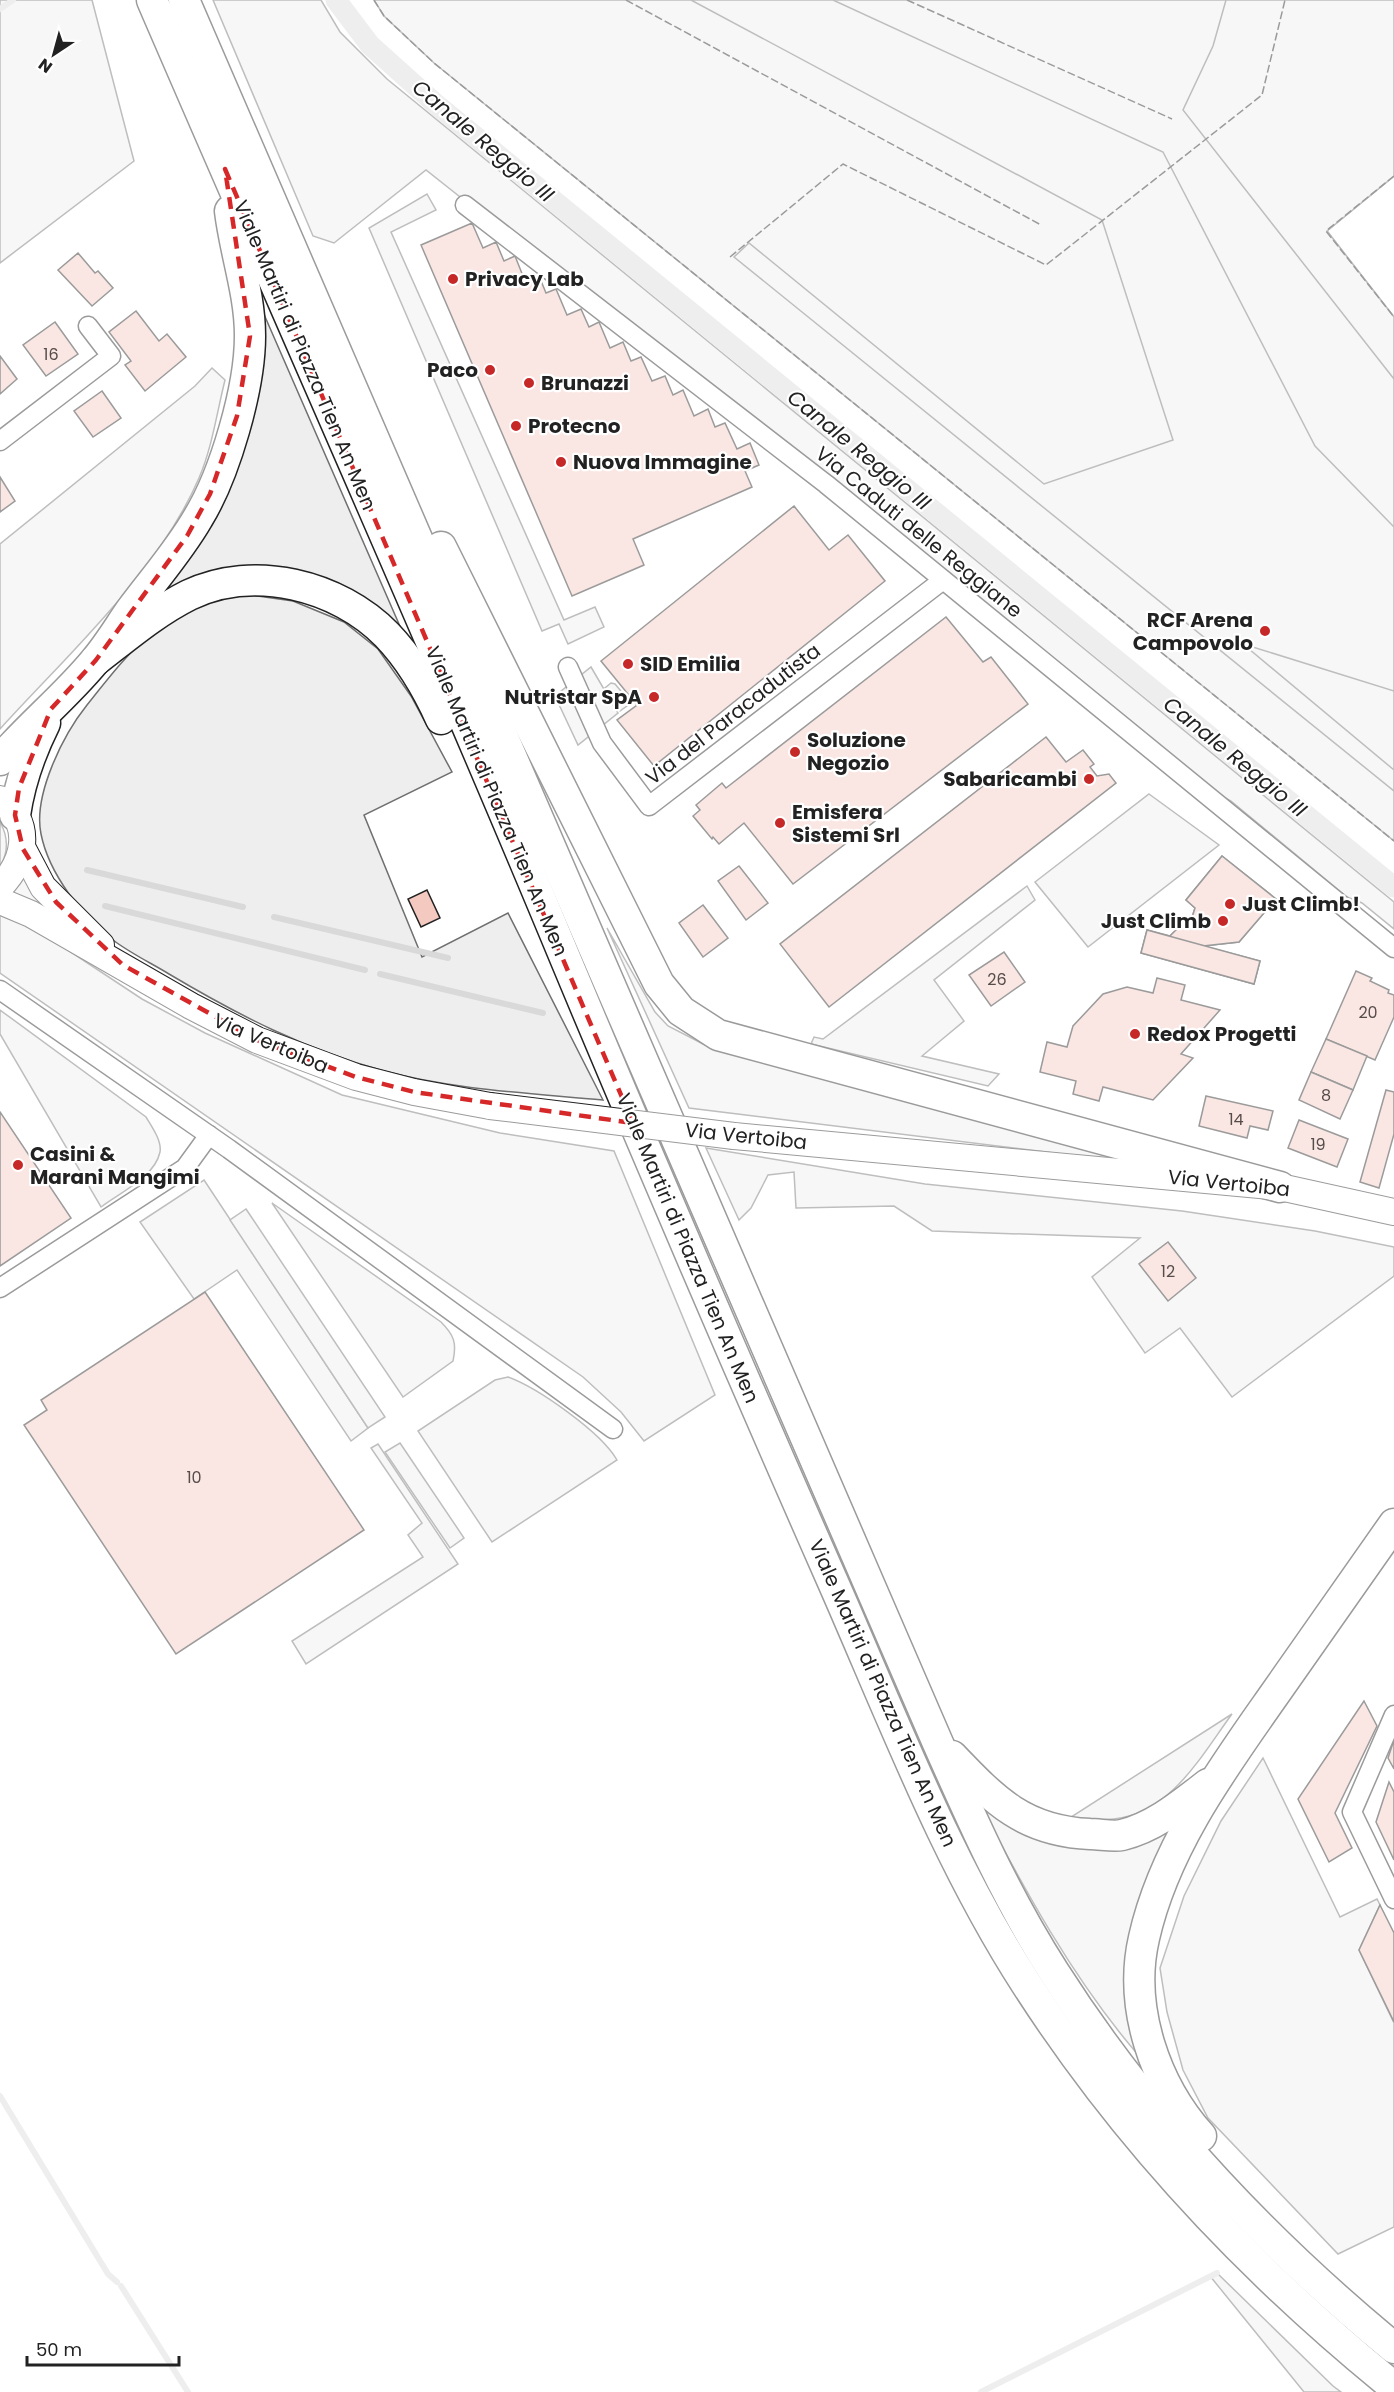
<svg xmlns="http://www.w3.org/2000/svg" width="1394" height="2392" viewBox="0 0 1394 2392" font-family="Poppins,sans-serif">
<rect width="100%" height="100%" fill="#fff"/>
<g fill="#eee" stroke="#6f6f6f" stroke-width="1.5">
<path d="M0 0H92L134 161 0 263Z"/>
<path d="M213 0H321L340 32 387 79 1394 902V929L1362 903 1347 897 1231 801 1173 768 943 580 426 170 334 243 313 236Z"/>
<path d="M374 0H1394V176L1327 231 1394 317V841L434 63 384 16Z"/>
<path d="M256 296 409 647 325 581 149 603 201 535Z"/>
<path d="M212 368 225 380C217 412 212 448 199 478 158 573 69 653 0 729V544L195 386Z"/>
<path d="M251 595 293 601 344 622 378 649 411 696 452 772 364 815 422 957 508 913 603 1100C529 1093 455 1090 384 1071 306 1050 238 1015 169 974 151 963 130 953 113 940 82 916 49 874 41 834 33 795 63 735 87 705 135 644 169 601 251 595Z"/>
<path d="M611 683 615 684 631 703 620 711 605 688Z"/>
<path d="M0 822C8 836 9 852 0 866Z"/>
<path d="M25 870 62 918 8 892Z"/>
<path d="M1027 886 1035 900 934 980 964 1021 922 1056 999 1074 988 1086 811 1044 814 1037 823 1039Z"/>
<path d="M0 913 24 921 142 999 205 1033 342 1095 500 1133 614 1151 715 1395 644 1441 621 1412 583 1377 0 973Z"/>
<path d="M607 928 655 1012 668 1026 705 1045 1176 1168 689 1108Z"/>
<path d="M0 1010 146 1117C152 1127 162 1141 160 1152 155 1177 119 1193 101 1207L0 1034Z"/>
<path d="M706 1148 925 1184 1182 1211 1315 1231 1394 1247V1276L1232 1397 1180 1328 1145 1353 1092 1277 1140 1238 932 1231 894 1206 796 1208 794 1172 768 1175 751 1208 739 1220Z"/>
<path d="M204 1180 368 1428 351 1441 237 1270 194 1299 140 1222Z"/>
<path d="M272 1203 441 1322C454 1335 457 1343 453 1361L403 1397Z"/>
<path d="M508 1377C538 1388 601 1432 617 1460L492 1542 418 1431 495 1380Z"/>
<path d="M378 1444 458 1564 306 1664 292 1641 423 1557 408 1535 422 1523 371 1448Z"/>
<path d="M1232 1714C1201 1756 1171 1813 1114 1819 1099 1821 1083 1819 1068 1819Z"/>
<path d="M1263 1758 1340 1917 1377 1899 1380 1905 1359 1950 1394 2023V2227L1338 2254 1208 2118 1183 2070 1167 2012 1160 1968 1184 1896 1221 1821Z"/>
<path d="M976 1797 1017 1829 1180 1820 1126 1958V2005L1140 2057C1073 1980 1023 1887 976 1797Z"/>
<path d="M1217 2273 1333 2386 1341 2392H1304L1210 2276Z"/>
</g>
<g fill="#ededed" stroke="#6f6f6f" stroke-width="1.5">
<path d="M691 0H833L1163 152 1315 446 1394 527V691L1243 644 1394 770V791L734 257 749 243 1044 484 1173 440 1102 220Z"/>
<path d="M1226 0H1394V176L1327 231 1394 317V379L1183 110 1213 46Z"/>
<path d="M427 194 436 210 391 232 564 620 595 607 604 627 568 644 559 624 542 631 369 228Z"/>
<path d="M591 667 618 713 578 745 555 696Z"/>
<path d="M1149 794 1219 845 1088 947 1035 882Z"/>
<path d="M246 1209 385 1417 368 1428 230 1220Z"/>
<path d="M400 1443 464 1538 450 1548 385 1452Z"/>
</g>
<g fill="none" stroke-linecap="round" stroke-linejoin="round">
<g stroke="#d9d9d9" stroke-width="6">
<path d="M0 9 13 0"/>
<path d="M87 870 243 907"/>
<path d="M105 906 365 970"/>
<path d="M274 917 448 958"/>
<path d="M380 974 543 1013"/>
<path d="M0 2096 108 2274 117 2282"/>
<path d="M121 2286 188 2392"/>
<path d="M981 2392 1217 2273"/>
</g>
<path stroke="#d9d9d9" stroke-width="21" d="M336 0 370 45 438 106 1394 887"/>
</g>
<g fill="#f3c9c0" stroke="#222" stroke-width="1.5">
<path d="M472 223 483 248 496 242 504 261 515 256 525 281 539 276 546 293 556 289 567 315 581 309 589 327 599 322 610 348 623 342 631 361 641 357 652 381 665 376 673 395 683 390 694 416 708 409 715 427 725 423 737 449 750 443 759 465 745 471 752 487 633 539 644 565 572 596 421 245Z"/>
<path d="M78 253 95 273 98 271 113 288 92 306 58 270Z"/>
<path d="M136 311 159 341 167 334 186 357 145 391 125 365 131 361 109 332Z"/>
<path d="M55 322 78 354 46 376 23 345Z"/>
<path d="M0 356 17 379 0 394Z"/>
<path d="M102 391 121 418 93 437 74 411Z"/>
<path d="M0 477 15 501 0 512Z"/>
<path d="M794 506 829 550 848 535 885 581 654 766 617 720 637 705 601 661Z"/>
<path d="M946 617 983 662 991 657 1028 704 793 884 744 823 719 844 713 837 712 839 693 816 700 810 696 805 722 783 726 788Z"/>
<path d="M1046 737 1066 762 1083 750 1094 764 1090 767 1097 776 1109 774 1116 783 829 1007 780 944Z"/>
<path d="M1222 856 1276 899 1239 942 1203 946 1170 936 1181 925 1189 927 1195 908 1186 900Z"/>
<path d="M1222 856 1276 899 1239 942 1203 946 1260 961 1254 984 1141 953 1147 930 1170 936 1181 925 1189 927 1195 908 1186 900Z"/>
<path d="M739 866 768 903 746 920 718 881Z"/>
<path d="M427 890 440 918 421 927 408 899Z"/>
<path d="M703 905 728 938 703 957 679 923Z"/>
<path d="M1147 930 1260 961 1254 984 1141 953Z"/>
<path d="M1004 952 1025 982 991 1006 969 975Z"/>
<path d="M1356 971 1372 978 1370 981 1389 990 1388 993 1394 995V1017L1375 1060 1326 1039Z"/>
<path d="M1157 978 1185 985 1181 1000 1220 1010 1181 1054 1193 1058 1153 1100 1103 1087 1099 1101 1073 1094 1076 1081 1040 1072 1047 1042 1067 1047 1073 1026 1103 994 1127 987 1153 993Z"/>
<path d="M1326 1039 1367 1056 1353 1090 1311 1072Z"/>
<path d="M1311 1072 1353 1090 1340 1119 1299 1100Z"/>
<path d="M1386 1090 1394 1092V1134L1379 1188 1360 1182Z"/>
<path d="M1206 1096 1273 1111 1268 1130 1250 1126 1247 1138 1199 1126Z"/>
<path d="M0 1112 71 1218 0 1266Z"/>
<path d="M1299 1120 1348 1139 1337 1167 1288 1148Z"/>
<path d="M1168 1242 1196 1278 1168 1301 1139 1264Z"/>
<path d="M205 1292 364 1530 176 1654 24 1425 47 1410 41 1400Z"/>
<path d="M1364 1701 1377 1726 1335 1813 1352 1848 1329 1862 1298 1799Z"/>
<path d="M1394 1740V1769L1388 1758Z"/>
<path d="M1389 1782 1394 1792V1860L1376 1822Z"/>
<path d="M1380 1905 1394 1933V2022L1359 1950Z"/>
</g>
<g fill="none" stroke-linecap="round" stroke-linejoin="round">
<g stroke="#222" stroke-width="21">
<g id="minor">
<path d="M465 205 826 484 1394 948"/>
<path d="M0 441 111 356 88 326"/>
<path d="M568 667 602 743 649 806 943 580"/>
<path d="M0 990 229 1149 613 1429"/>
<path d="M0 1288 185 1168 209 1135"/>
<path d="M1394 1715 1352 1812 1394 1899"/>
</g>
</g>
<g stroke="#222" stroke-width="28">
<g id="secondary">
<path d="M0 799C34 824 25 861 0 887"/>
<path d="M23 849 43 887 101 945"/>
<path d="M0 901 31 914 191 1006 257 1040 356 1077 414 1092 490 1106"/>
<path d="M734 1136 1280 1187 1394 1212"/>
</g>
</g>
<g stroke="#222" stroke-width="33">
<g id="trunk">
<path d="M152 0C291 322 434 642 568 965 654 1171 742 1376 832 1580 892 1716 946 1860 1027 1985 1126 2139 1252 2272 1394 2387"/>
<path d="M184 0 937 1741C972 1820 1007 1899 1054 1972 1145 2115 1263 2240 1394 2348"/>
<path d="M441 547 659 984 681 1011 718 1035 1280 1187"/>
<path d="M96 660C126 637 155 612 189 595 254 564 338 585 387 635 411 660 427 688 441 719"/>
<path d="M0 760C30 725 65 697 94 662 108 646 119 627 131 610 154 579 179 551 198 518 225 474 250 388 250 336 250 293 235 253 230 211"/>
<path d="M15 815C20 781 30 753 45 723"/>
<path d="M952 1756C995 1801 1024 1831 1090 1834 1100 1834 1113 1837 1122 1835 1155 1827 1182 1804 1208 1784"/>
<path d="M1201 2136C1155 2085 1128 2007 1144 1938 1164 1848 1222 1769 1274 1695 1314 1638 1354 1581 1394 1524"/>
</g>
</g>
<use href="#minor" stroke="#fff" stroke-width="18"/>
<use href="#secondary" stroke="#fff" stroke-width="26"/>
<use href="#trunk" stroke="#fff" stroke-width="30"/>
<g stroke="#222" stroke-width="28" stroke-linecap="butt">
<path id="secondary-bridge" d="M490 1106 734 1136"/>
</g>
<use href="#secondary-bridge" stroke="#fff" stroke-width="26"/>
<g stroke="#222" stroke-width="1.5" stroke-dasharray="8 3" stroke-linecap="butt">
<path d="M374 0 384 16 434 63 1394 841"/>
<path d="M626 0 1041 225"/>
<path d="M907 0 1172 119"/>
<path d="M1394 176 1326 231 1394 317"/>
<path d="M730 257 843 164 1046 265 1262 95 1285 0"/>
</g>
</g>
<path d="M0 0H1394V2392H0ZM225 169 633 1123 414 1092 356 1077 257 1040 123 965 56 902 23 849 15 815 19 788 51 709 96 660 187 536 210 494 237 416 250 336Z" fill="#fff" fill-opacity=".55" fill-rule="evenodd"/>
<path fill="none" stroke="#d62828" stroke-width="4.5" stroke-dasharray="12 8" stroke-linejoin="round" d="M225 169 633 1123 414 1092 356 1077 257 1040 123 965 56 902 23 849 15 815 19 788 51 709 96 660 187 536 210 494 237 416 250 336Z"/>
<g fill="#c62828" stroke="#fff" stroke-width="2">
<circle cx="453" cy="279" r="6"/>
<circle cx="490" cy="370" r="6"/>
<circle cx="529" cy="383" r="6"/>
<circle cx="516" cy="426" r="6"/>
<circle cx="561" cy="462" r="6"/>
<circle cx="1265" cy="631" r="6"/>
<circle cx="628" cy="664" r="6"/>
<circle cx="654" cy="697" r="6"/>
<circle cx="795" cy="752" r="6"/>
<circle cx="1089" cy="779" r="6"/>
<circle cx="780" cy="823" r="6"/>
<circle cx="1230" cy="904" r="6"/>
<circle cx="1223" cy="921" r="6"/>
<circle cx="1135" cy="1034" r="6"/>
<circle cx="18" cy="1165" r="6"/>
</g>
<g text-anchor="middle" stroke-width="4.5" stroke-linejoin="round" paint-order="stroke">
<g font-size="16" fill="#564c4a">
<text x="51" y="360">16</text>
<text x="997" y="985">26</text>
<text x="1368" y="1018">20</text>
<text x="1326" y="1101">8</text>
<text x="1236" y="1125">14</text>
<text x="1318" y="1150">19</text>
<text x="1168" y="1277">12</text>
<text x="194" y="1483">10</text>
</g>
<g font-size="20" font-weight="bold" fill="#222" stroke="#fff" text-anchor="start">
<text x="465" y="286">Privacy Lab</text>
<text x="478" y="377" text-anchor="end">Paco</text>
<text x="541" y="390">Brunazzi</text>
<text x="528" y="433">Protecno</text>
<text x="573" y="469">Nuova Immagine</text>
<text x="1253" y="627" text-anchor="end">RCF Arena<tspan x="1253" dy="23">Campovolo</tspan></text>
<text x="640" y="671">SID Emilia</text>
<text x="642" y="704" text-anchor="end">Nutristar SpA</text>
<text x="807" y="747">Soluzione<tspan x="807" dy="23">Negozio</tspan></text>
<text x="1077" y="786" text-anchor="end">Sabaricambi</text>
<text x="792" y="819">Emisfera<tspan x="792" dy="23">Sistemi Srl</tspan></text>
<text x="1242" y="911">Just Climb!</text>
<text x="1211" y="928" text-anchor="end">Just Climb</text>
<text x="1147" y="1041">Redox Progetti</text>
<text x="30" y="1161">Casini &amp;<tspan x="30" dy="23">Marani Mangimi</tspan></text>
</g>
<g font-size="20" fill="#222" stroke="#fff">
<text transform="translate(305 355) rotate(67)" y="7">Viale Martiri di Piazza Tien An Men</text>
<text transform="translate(919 532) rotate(39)" y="7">Via Caduti delle Reggiane</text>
<text transform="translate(733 714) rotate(-38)" y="7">Via del Paracadutista</text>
<text transform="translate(497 801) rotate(67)" y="7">Viale Martiri di Piazza Tien An Men</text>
<text transform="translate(271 1043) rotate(23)" y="7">Via Vertoiba</text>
<text transform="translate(746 1136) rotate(6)" y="7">Via Vertoiba</text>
<text transform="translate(1229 1183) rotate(6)" y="7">Via Vertoiba</text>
<text transform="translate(688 1248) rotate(67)" y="7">Viale Martiri di Piazza Tien An Men</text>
<text transform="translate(883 1693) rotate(66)" y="7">Viale Martiri di Piazza Tien An Men</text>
</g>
<g font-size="21" font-style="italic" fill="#222" stroke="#fff">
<text transform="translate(483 141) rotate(40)" y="7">Canale Reggio III</text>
<text transform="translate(859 450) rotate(39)" y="7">Canale Reggio III</text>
<text transform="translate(1235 757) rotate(39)" y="7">Canale Reggio III</text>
</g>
</g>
<g transform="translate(54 54) rotate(216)" stroke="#ffffff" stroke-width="4.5" paint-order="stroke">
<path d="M0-4.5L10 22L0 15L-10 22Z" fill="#222222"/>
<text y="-9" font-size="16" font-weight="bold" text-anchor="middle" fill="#222222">N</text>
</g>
<path d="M27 2356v9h152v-9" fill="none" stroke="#222222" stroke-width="3"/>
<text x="36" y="2356" font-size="18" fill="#222222" stroke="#ffffff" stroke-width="4.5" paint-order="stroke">50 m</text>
</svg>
